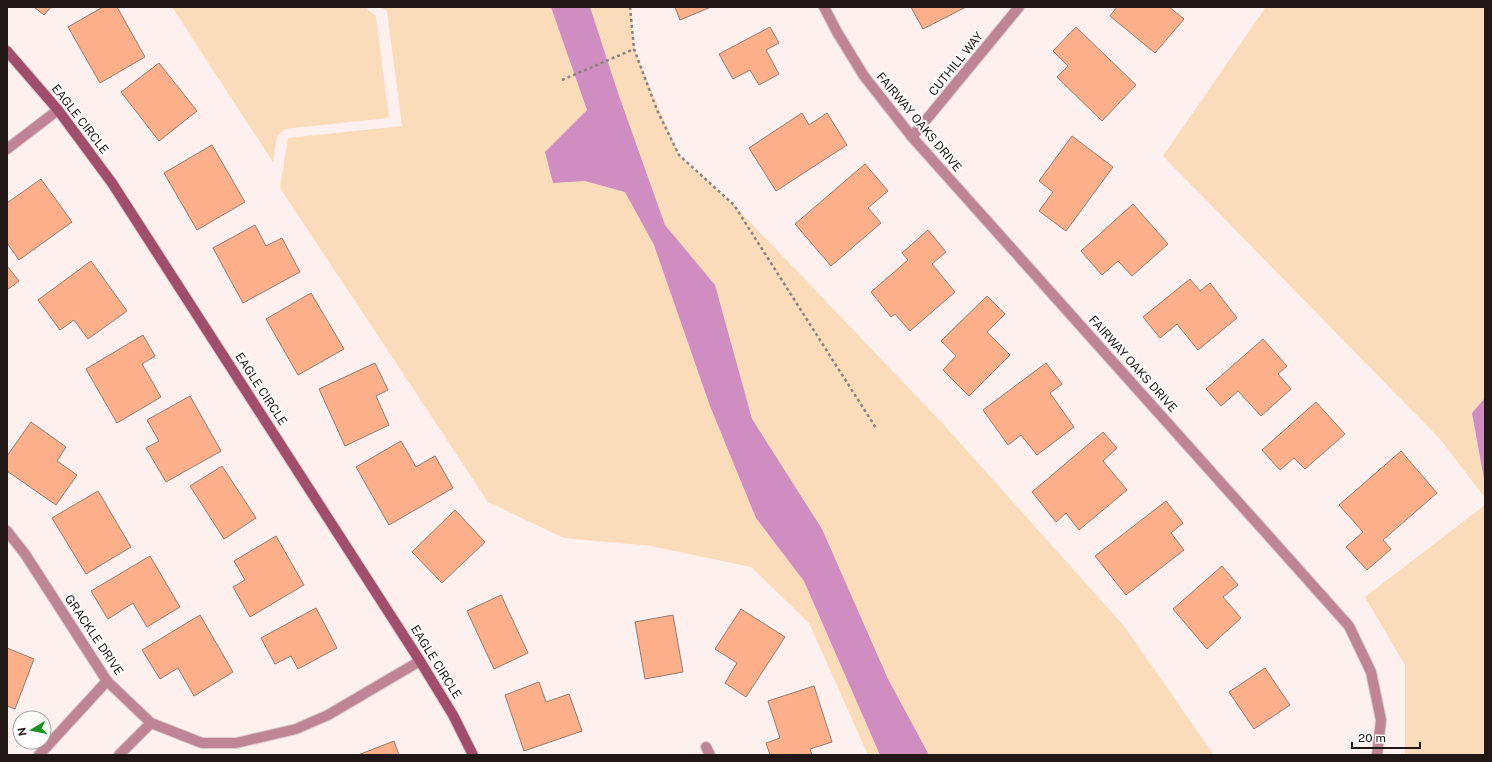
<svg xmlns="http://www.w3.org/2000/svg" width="1492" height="762" viewBox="0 0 1492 762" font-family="'Public Sans',sans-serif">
<rect width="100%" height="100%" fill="#fdf0ef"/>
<g fill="#fadcba">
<path d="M172 7H364L376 16 389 118 284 129 277 137 273 162Z"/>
<path d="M381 7H630L634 49 679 155 734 205 944 425 1124 626 1214 755H868L809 623 751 567 651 546 564 538 488 502 280 188 288 138 402 126 387 11Z"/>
<path d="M1266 7H1485V498L1440 439 1163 156Z"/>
<path d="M1485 505V755H1405V665L1365 597Z"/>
</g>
<g fill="#cf8dc1">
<path d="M551 7H590L618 93 665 225 715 285 752 419 822 529 888 679 929 755H880L804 581 756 518 710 406 654 245 625 192 585 181 553 183 545 152 587 110Z"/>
<path d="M1485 398V484L1472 413Z"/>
</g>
<g fill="#fcaf88" stroke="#937b70">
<path d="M34 7H51L44 15Z"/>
<path d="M103 7H117L145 57 100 83 68 27Z"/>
<path d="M675 7H711L680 20Z"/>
<path d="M911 7H966L923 29Z"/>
<path d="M1117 7H1169L1184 19 1155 53 1110 16Z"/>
<path d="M770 27 779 43 766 50 779 74 759 85 750 70 733 79 719 54Z"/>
<path d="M1076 27 1136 85 1102 121 1057 77 1068 66 1053 51Z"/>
<path d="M159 63 197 111 159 141 121 92Z"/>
<path d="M802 113 809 125 827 113 847 145 776 191 749 148Z"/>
<path d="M1072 136 1113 167 1066 231 1039 211 1053 192 1039 181Z"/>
<path d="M212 145 245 202 197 230 164 173Z"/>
<path d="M865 164 888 191 868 208 881 223 831 266 795 224Z"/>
<path d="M41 179 72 222 19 260 7 243V203Z"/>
<path d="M1133 204 1168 244 1132 276 1118 261 1102 275 1081 251Z"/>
<path d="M255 225 266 246 282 238 300 272 243 303 213 248Z"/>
<path d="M928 230 946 252 932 264 955 292 910 331 895 314 891 317 871 292 908 260 902 253Z"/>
<path d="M91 261 127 311 88 339 74 320 60 330 38 300Z"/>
<path d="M7 266 19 281 7 290Z"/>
<path d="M1190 279 1200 291 1210 283 1237 318 1198 350 1177 324 1160 338 1143 317Z"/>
<path d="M311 293 344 349 298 375 266 319Z"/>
<path d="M987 296 1005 314 987 332 1010 355 969 396 943 370 956 356 941 341Z"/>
<path d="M143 335 155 356 142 364 161 397 117 423 86 369Z"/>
<path d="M1263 339 1287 366 1278 374 1291 389 1261 416 1238 391 1221 406 1206 389Z"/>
<path d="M375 363 388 390 376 396 389 425 345 446 319 389Z"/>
<path d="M1046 363 1062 384 1050 393 1074 427 1037 455 1021 435 1008 445 983 410Z"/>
<path d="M190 396 221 451 166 482 146 448 159 441 147 420Z"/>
<path d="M1316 402 1345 434 1305 469 1294 458 1280 470 1262 450Z"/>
<path d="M31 422 66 447 57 461 77 475 56 505 7 471V456Z"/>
<path d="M1103 432 1117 448 1103 461 1127 490 1079 530 1066 513 1056 522 1032 492Z"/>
<path d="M401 441 416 467 435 456 453 488 389 525 356 467Z"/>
<path d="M1401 451 1437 493 1383 540 1391 549 1367 570 1346 547 1363 532 1339 505Z"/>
<path d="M222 466 256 518 224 539 190 486Z"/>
<path d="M98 491 131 547 86 574 52 518Z"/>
<path d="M1166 501 1183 523 1171 533 1184 550 1126 595 1095 556Z"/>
<path d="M455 510 485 542 442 583 412 552Z"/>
<path d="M276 536 304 585 250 617 233 587 245 580 234 561Z"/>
<path d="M150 556 180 607 147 627 133 603 108 619 91 591Z"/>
<path d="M1222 566 1238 585 1223 597 1241 618 1207 649 1173 609Z"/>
<path d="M501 595 528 653 494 669 467 611Z"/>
<path d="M316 608 337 648 298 669 291 656 275 664 261 638Z"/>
<path d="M741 609 785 637 746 697 725 683 737 663 715 649Z"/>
<path d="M200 615 233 672 194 696 178 668 160 679 142 650Z"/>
<path d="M673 615 683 672 645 679 635 622Z"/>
<path d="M7 648 34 659 15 709 7 706Z"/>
<path d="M1265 668 1290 705 1254 729 1229 692Z"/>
<path d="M539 682 546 702 569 694 582 731 524 751 505 695Z"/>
<path d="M814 686 832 742 810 749 812 755H770L766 743 780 738 768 701Z"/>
<path d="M394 741 399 755H358Z"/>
</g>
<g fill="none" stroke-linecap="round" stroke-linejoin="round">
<g stroke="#dacdcc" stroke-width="12">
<g id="street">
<path d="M824 7 837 32 864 76 912 137 1349 626 1371 672 1381 720 1377 755"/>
<path d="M912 137 1019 7"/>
<path d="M7 149 58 110"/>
<path d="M7 531 25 554 107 681 151 723 202 743H236L296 729 328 715 420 661"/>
<path d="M706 747 710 755"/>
<path d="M39 755 107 681"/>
<path d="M119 755 151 723"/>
</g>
</g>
<g stroke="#dacdcc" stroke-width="12">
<path id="secondary" d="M7 51 58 110 112 183 420 661 453 715 473 755"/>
</g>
<g stroke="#8c8180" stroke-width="2.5" stroke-dasharray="3 3" stroke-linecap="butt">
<path d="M630 7 634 49 657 110 679 155 734 205 876 428"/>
<path d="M562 80 634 49"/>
</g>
<use href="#street" stroke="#bf8597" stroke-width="10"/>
<use href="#secondary" stroke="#a04e6c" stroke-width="10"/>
</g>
<g text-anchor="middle" stroke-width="4" stroke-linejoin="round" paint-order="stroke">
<g font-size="12" fill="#211716" stroke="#fff">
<text transform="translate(956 64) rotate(-51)" y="4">CUTHILL WAY</text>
<text transform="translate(80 119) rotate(52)" y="4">EAGLE CIRCLE</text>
<text transform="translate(919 122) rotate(50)" y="4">FAIRWAY OAKS DRIVE</text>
<text transform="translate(1133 364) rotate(48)" y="4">FAIRWAY OAKS DRIVE</text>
<text transform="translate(261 389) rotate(57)" y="4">EAGLE CIRCLE</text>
<text transform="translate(94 635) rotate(56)" y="4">GRACKLE DRIVE</text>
<text transform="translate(436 662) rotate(58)" y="4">EAGLE CIRCLE</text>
</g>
</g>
<rect width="1492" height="762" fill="none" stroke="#211716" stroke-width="16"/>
<g transform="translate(32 730) rotate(260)"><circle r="19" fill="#ffffff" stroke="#a6a2a2"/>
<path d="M0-3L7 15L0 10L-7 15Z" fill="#179324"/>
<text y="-6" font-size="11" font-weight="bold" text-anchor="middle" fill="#211716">N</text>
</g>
<path d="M1352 742v6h68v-6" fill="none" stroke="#211716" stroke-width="2"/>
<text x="1358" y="742" font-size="12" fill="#211716" stroke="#ffffff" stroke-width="3" paint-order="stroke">20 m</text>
</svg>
